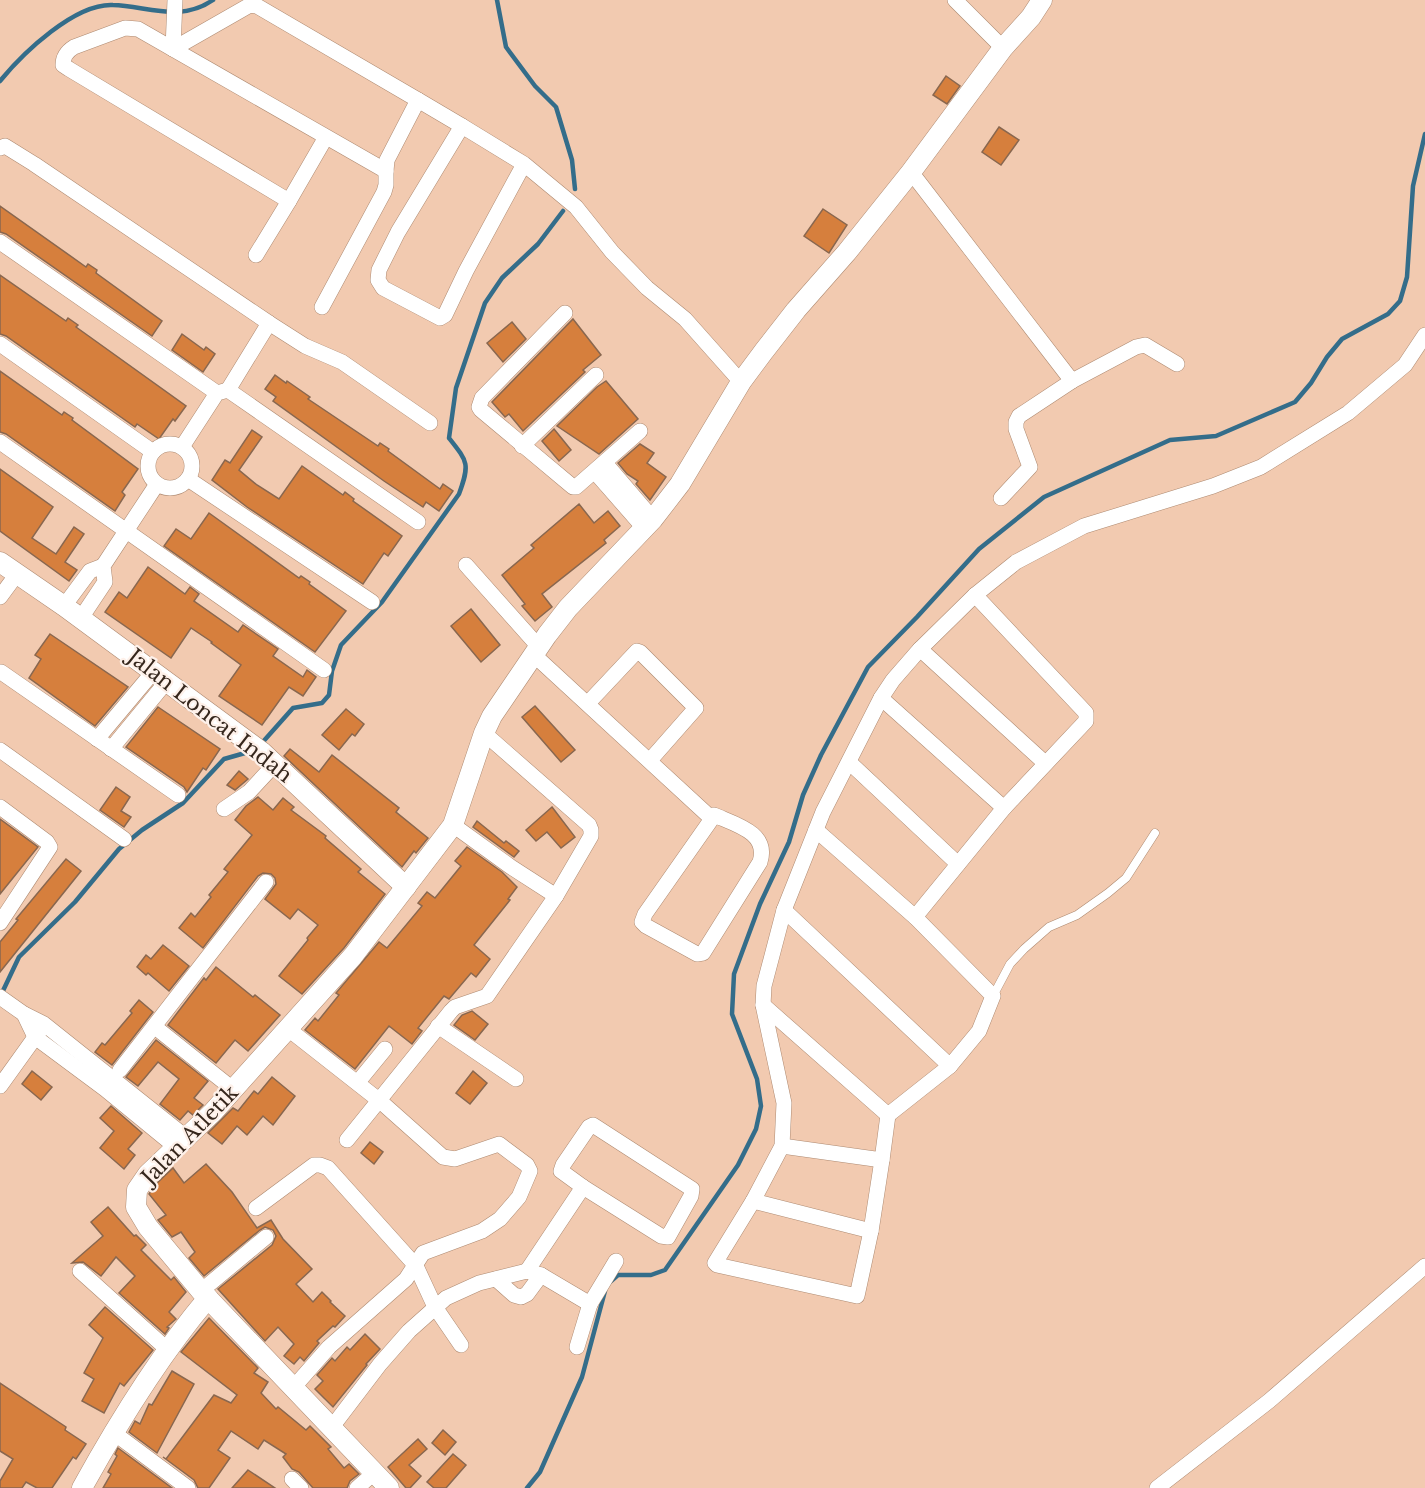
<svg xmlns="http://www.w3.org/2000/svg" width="1425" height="1488" viewBox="0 0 1425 1488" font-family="'Libre Baskerville',serif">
<rect width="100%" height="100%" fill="#f2cab0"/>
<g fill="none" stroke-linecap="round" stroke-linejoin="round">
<g stroke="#346d8a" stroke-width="4.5">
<path d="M497 0 506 47 535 86 556 107 572 160 575 189"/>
<path d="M0 81C23 53 75 3 113 5 147 6 180 23 213 0"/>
<path d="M261 744 293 708 322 703 329 695 332 671 341 645 382 602 459 494C470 464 468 462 449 438L456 388 485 303 502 278 538 244 563 211"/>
<path d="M1 995 19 957 75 902 119 849 142 830 183 803 224 759 252 751"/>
<path d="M610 1282 618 1275H651L665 1270 738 1165 756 1129 761 1106 757 1079 732 1014 734 974 760 904 789 842 803 795 821 755 868 667 917 617 979 549 1044 497 1170 440 1216 436 1295 402 1311 383 1327 357 1342 339 1388 314 1400 301 1407 277 1413 186 1425 134"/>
<path d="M527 1488 540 1472 582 1377 605 1291"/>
</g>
</g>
<g fill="#d67f3d" stroke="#89674f" stroke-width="1.5">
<path d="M946 76 960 86 947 104 933 95Z"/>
<path d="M999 127 1019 140 1001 165 982 152Z"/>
<path d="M0 206 86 267 88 264 97 270 96 273 162 321 152 336 6 234 0 232Z"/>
<path d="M823 209 847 225 829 253 804 236Z"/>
<path d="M0 275 66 321 68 318 78 325 76 327 186 406 175 421 173 419 159 439 137 424 135 427 6 336 0 334Z"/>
<path d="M573 319 601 355 583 370 585 372 523 431 509 414 505 417 492 402Z"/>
<path d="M512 322 526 339 503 362 487 343Z"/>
<path d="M182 334 204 350 206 347 215 354 203 372 172 350Z"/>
<path d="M0 371 62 415 64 412 73 418 72 420 138 469 122 492 125 495 115 511 6 434 0 432Z"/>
<path d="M275 375 286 383 287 381 310 397 308 399 378 446 380 443 389 449 388 451 440 489 443 484 453 491 439 511 426 502 423 507 384 481 273 401 276 397 265 389Z"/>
<path d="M606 381 638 419 599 454 557 426 597 387Z"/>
<path d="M554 429 571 450 559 461 542 441Z"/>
<path d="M252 430 262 437 239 470 257 485 279 499 302 466 343 495 345 492 354 499 353 501 402 536 388 556 384 553 363 584 247 507 212 480 225 460 230 463Z"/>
<path d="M640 444 654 453 647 463 666 477 650 500 636 484 638 481 627 474 618 463Z"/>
<path d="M0 469 53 507 32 538 56 554 74 527 84 534 65 562 77 570 69 581 0 531Z"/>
<path d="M579 504 594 523 608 511 620 526 604 540 606 543 542 594 552 607 535 621 522 606 525 604 502 575 534 548 531 545Z"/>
<path d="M209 513 299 578 301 576 310 582 309 584 346 611 315 652 164 546 176 529 191 539Z"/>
<path d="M148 567 185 594 190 587 199 594 194 601 238 632 243 625 278 649 273 656 303 677 307 670 316 677 303 696 289 687 262 725 219 696 241 665 211 643 212 642 191 628 171 658 105 612 119 592 127 598Z"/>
<path d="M471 609 500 645 481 662 451 626Z"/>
<path d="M50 634 128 687 95 726 29 678 41 659 35 655Z"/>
<path d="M535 706 575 750 561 762 522 717Z"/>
<path d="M158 707 220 749 206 770 203 768 187 792 184 787 126 747Z"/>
<path d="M346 709 364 724 355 736 352 734 339 750 322 735Z"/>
<path d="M290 749 319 772 332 755 399 808 396 812 428 838 416 853 414 851 402 867 284 756Z"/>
<path d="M239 771 248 779 235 790 227 785Z"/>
<path d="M116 787 130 797 121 811 131 817 124 827 100 810Z"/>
<path d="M258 797 273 810 283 798 294 807 291 810 326 836 325 838 361 869 358 872 385 894 344 948 302 994 279 976 308 940 307 938 318 925 298 909 290 919 265 899 276 884 275 878 271 874 263 873 258 876 203 948 179 928 191 913 195 917 211 897 209 895 228 872 224 869 252 835 235 820 246 806Z"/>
<path d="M552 807 575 837 561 848 547 832 536 841 526 830Z"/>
<path d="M0 819 38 847 0 894Z"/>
<path d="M477 821 504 843 506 841 519 851 514 857 473 827Z"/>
<path d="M467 847 502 872 517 887 508 899 510 900 474 945 490 959 476 977 471 973 449 999 444 996 418 1028 422 1031 412 1044 389 1026 355 1069 305 1030 315 1018 318 1021 339 995 336 993 379 942 387 948 422 906 418 903 427 892 435 898 461 866 455 861Z"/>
<path d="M66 859 81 871 0 972V942L18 920 16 919Z"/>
<path d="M163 945 189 966 169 991 148 973 146 975 137 967 146 955 151 959Z"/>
<path d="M216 967 253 997 255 995 280 1015 248 1051 235 1040 216 1063 168 1025 204 978 206 980Z"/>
<path d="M139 1000 153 1012 112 1065 95 1052 102 1043 105 1045 132 1013 130 1011Z"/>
<path d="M472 1011 488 1024 475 1040 454 1025 462 1015Z"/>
<path d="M156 1040 208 1081 194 1098 203 1105 193 1115 188 1111 180 1120 160 1104 179 1079 158 1062 138 1086 126 1077Z"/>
<path d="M32 1071 52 1087 41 1100 22 1084Z"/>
<path d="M473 1071 487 1083 470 1104 456 1093Z"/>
<path d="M272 1077 295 1096 273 1125 263 1116 247 1135 237 1126 222 1144 208 1133 233 1108 238 1111 254 1091 258 1094Z"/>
<path d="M111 1106 142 1133 128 1149 135 1155 124 1169 100 1148 114 1131 100 1118Z"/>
<path d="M370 1142 383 1152 374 1164 361 1153Z"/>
<path d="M206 1164 232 1192 257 1228 271 1220 283 1239 312 1269 296 1284 313 1302 322 1292 331 1301 330 1302 345 1316 335 1327 333 1326 317 1341 319 1343 304 1361 300 1357 294 1364 284 1356 294 1344 278 1327 265 1341 218 1289 272 1245 276 1236 273 1230 265 1227 260 1230 204 1276 189 1258 195 1252 181 1232 172 1237 158 1220 166 1215 149 1194 155 1185 173 1168 184 1183Z"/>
<path d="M108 1207 134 1236 136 1235 146 1245 141 1250 171 1280 174 1277 186 1292 169 1312 176 1319 167 1327 169 1328 165 1334 119 1293 135 1276 116 1257 101 1276 83 1262 72 1263 103 1236 91 1222Z"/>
<path d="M105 1307 153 1350 124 1386 120 1383 104 1413 82 1401 94 1379 84 1373 103 1338 89 1325Z"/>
<path d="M209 1318 258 1368 254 1373 268 1382 261 1393 276 1409 278 1407 306 1430 310 1426 331 1447 328 1449 344 1468 349 1464 359 1474 350 1481 347 1488H313L299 1472 292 1469 283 1457 286 1454 264 1440 258 1449 231 1431 218 1450 230 1458 209 1488H198L194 1480 163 1457 166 1459 214 1395 231 1403 237 1395 181 1352Z"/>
<path d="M365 1334 380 1349 366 1364 367 1365 333 1407 315 1389 323 1381 317 1375 332 1358 335 1361 347 1347 350 1350Z"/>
<path d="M172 1371 194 1384 157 1453 129 1432 135 1421 140 1424 149 1404 152 1405Z"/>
<path d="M0 1383 66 1427 65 1430 86 1444 76 1459 73 1457 52 1488H37L26 1482 22 1488H0V1481L13 1459 0 1451Z"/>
<path d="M443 1430 456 1442 445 1455 432 1443Z"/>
<path d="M418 1439 427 1449 409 1465 421 1476 410 1488H406L388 1467Z"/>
<path d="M118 1448 172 1488H103L111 1474 108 1472 117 1456 115 1454Z"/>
<path d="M453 1454 466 1465 446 1488H434L427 1482Z"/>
<path d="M248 1470 275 1488H232Z"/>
</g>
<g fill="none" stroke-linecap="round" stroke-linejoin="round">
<g stroke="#ae8a71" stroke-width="9">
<path id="service" d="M993 996 1010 964 1024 949 1049 927 1077 915 1108 893 1126 878 1155 833"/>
</g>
<g stroke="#ae8a71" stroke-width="16">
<g id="minor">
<path d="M955 0 1003 48"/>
<path d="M173 49 250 5 257 6 418 100"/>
<path d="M173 49 175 0"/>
<path d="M326 137 289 201 69 69 63 65C63 57 66 52 74 47L125 28 138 29 386 171 387 160 418 100 462 126"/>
<path d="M0 148 5 146 34 164 269 323 228 390"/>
<path d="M524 164 462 126 398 232 379 270 378 280 383 288 440 318 445 315 466 271 524 164 576 207 612 252 647 288 685 319 741 382"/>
<path d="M911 172 1072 381 1136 347 1145 345 1177 364"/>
<path d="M0 242 217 393"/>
<path d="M256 255 289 201"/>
<path d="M322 307 384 192 386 185V171"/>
<path d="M565 313 482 398 479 407 481 410 573 487H576L640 431"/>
<path d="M269 323 305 346 342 362 430 423"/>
<path d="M0 344 153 452"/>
<path d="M0 442 324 670"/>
<circle cx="170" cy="466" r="22"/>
<path d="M522 446 596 375"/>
<path d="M182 447 217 393 228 390 418 522"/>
<path d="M605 463 653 519"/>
<path d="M595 472 644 528"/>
<path d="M188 479 372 602"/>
<path d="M1001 498 1030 467 1016 429V422L1019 416 1072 381"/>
<path d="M466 565 539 647"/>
<path d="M0 597 17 574"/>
<path d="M64 606 90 571 103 566"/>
<path d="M81 618 105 582 103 566 157 484"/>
<path d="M920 649 1045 763"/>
<path d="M534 655 710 817 711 820 645 914 642 922 646 926 697 954 703 953 760 862C769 833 737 825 714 815L711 820"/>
<path d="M1 672 178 795"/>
<path d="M881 698 1004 808"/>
<path d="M590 701 637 651 640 652 696 708 652 758"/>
<path d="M97 739 154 671"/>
<path d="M111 749 167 681"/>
<path d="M0 750 124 839"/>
<path d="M849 762 958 864"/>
<path d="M0 807 47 842 50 847 0 923"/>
<path d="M224 809 249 792 275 764"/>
<path d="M453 825 511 867 556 896"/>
<path d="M816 830 915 917"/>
<path d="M784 910 950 1066 979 1031 993 996 915 917 1004 808 1086 721V713L975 595"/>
<path d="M0 997 24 1014 44 1024 187 1138"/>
<path d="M763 1005 888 1115 950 1066"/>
<path d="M24 1014 35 1037 105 1089 177 1148"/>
<path d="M438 1026 516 1079"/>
<path d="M155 1027 234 1090"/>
<path d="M287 1028 380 1101 443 1157 455 1159 499 1144 527 1165 530 1171 519 1197 500 1219 482 1231 423 1253 406 1279 329 1347 293 1388"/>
<path d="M120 1070 266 882"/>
<path d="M358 1082 385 1049"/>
<path d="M0 1086 41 1029"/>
<path d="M593 1125 692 1189 691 1196 668 1237 661 1236 583 1187 561 1171 563 1165 589 1127Z"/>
<path d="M347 1140 451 1011 455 1007 487 996 556 896 591 836V830L589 825 484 733"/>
<path d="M782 1146 882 1160 888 1115"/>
<path d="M753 1201 871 1231 882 1160"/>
<path d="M256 1208 314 1165H320L328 1168 416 1266 435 1307 461 1345"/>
<path d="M871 1231 857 1296 717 1265 715 1263 753 1201 782 1146 784 1103 763 1005 764 986 784 910 823 812 881 698 893 680 920 649 975 595 1016 562 1084 526 1213 486 1261 467 1348 413 1405 365 1425 335"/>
<path d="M80 1271 168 1350"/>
<path d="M527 1271 583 1187"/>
<path d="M496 1279 514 1295 521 1297 527 1294 541 1275"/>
<path d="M201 1291 266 1237"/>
<path d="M577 1347 590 1304"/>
<path d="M332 1427 380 1364 409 1331 446 1298 479 1283 527 1271 541 1275 590 1304 616 1261"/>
<path d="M114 1433 188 1488"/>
<path d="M292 1479 301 1488"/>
<path d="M357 1488 374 1473"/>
<path d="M1157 1488 1269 1401 1425 1266"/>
</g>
</g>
<g stroke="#ae8a71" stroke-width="21">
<g id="tertiary">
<path d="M0 562 64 606 262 752 406 887"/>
<path d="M82 1488C119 1421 159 1356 208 1298"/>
<path d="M389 1488 201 1291 148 1227 136 1207 137 1190 148 1174 213 1112 353 956 453 825 484 733 492 716 547 635 568 608 653 519 680 484 741 382 764 351 796 310 847 252 911 172 1003 48 1031 17 1042 0"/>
</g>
</g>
<use href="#service" stroke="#fff" stroke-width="8"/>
<use href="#minor" stroke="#fff" stroke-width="15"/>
<use href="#tertiary" stroke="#fff" stroke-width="20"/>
</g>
<g text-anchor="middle" stroke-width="4.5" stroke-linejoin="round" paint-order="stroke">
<g font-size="21" fill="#36271d" stroke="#fef1ea">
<text transform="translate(210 716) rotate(38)" y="7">Jalan Loncat Indah</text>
<text transform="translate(190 1135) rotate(-46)" y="7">Jalan Atletik</text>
</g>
</g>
</svg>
